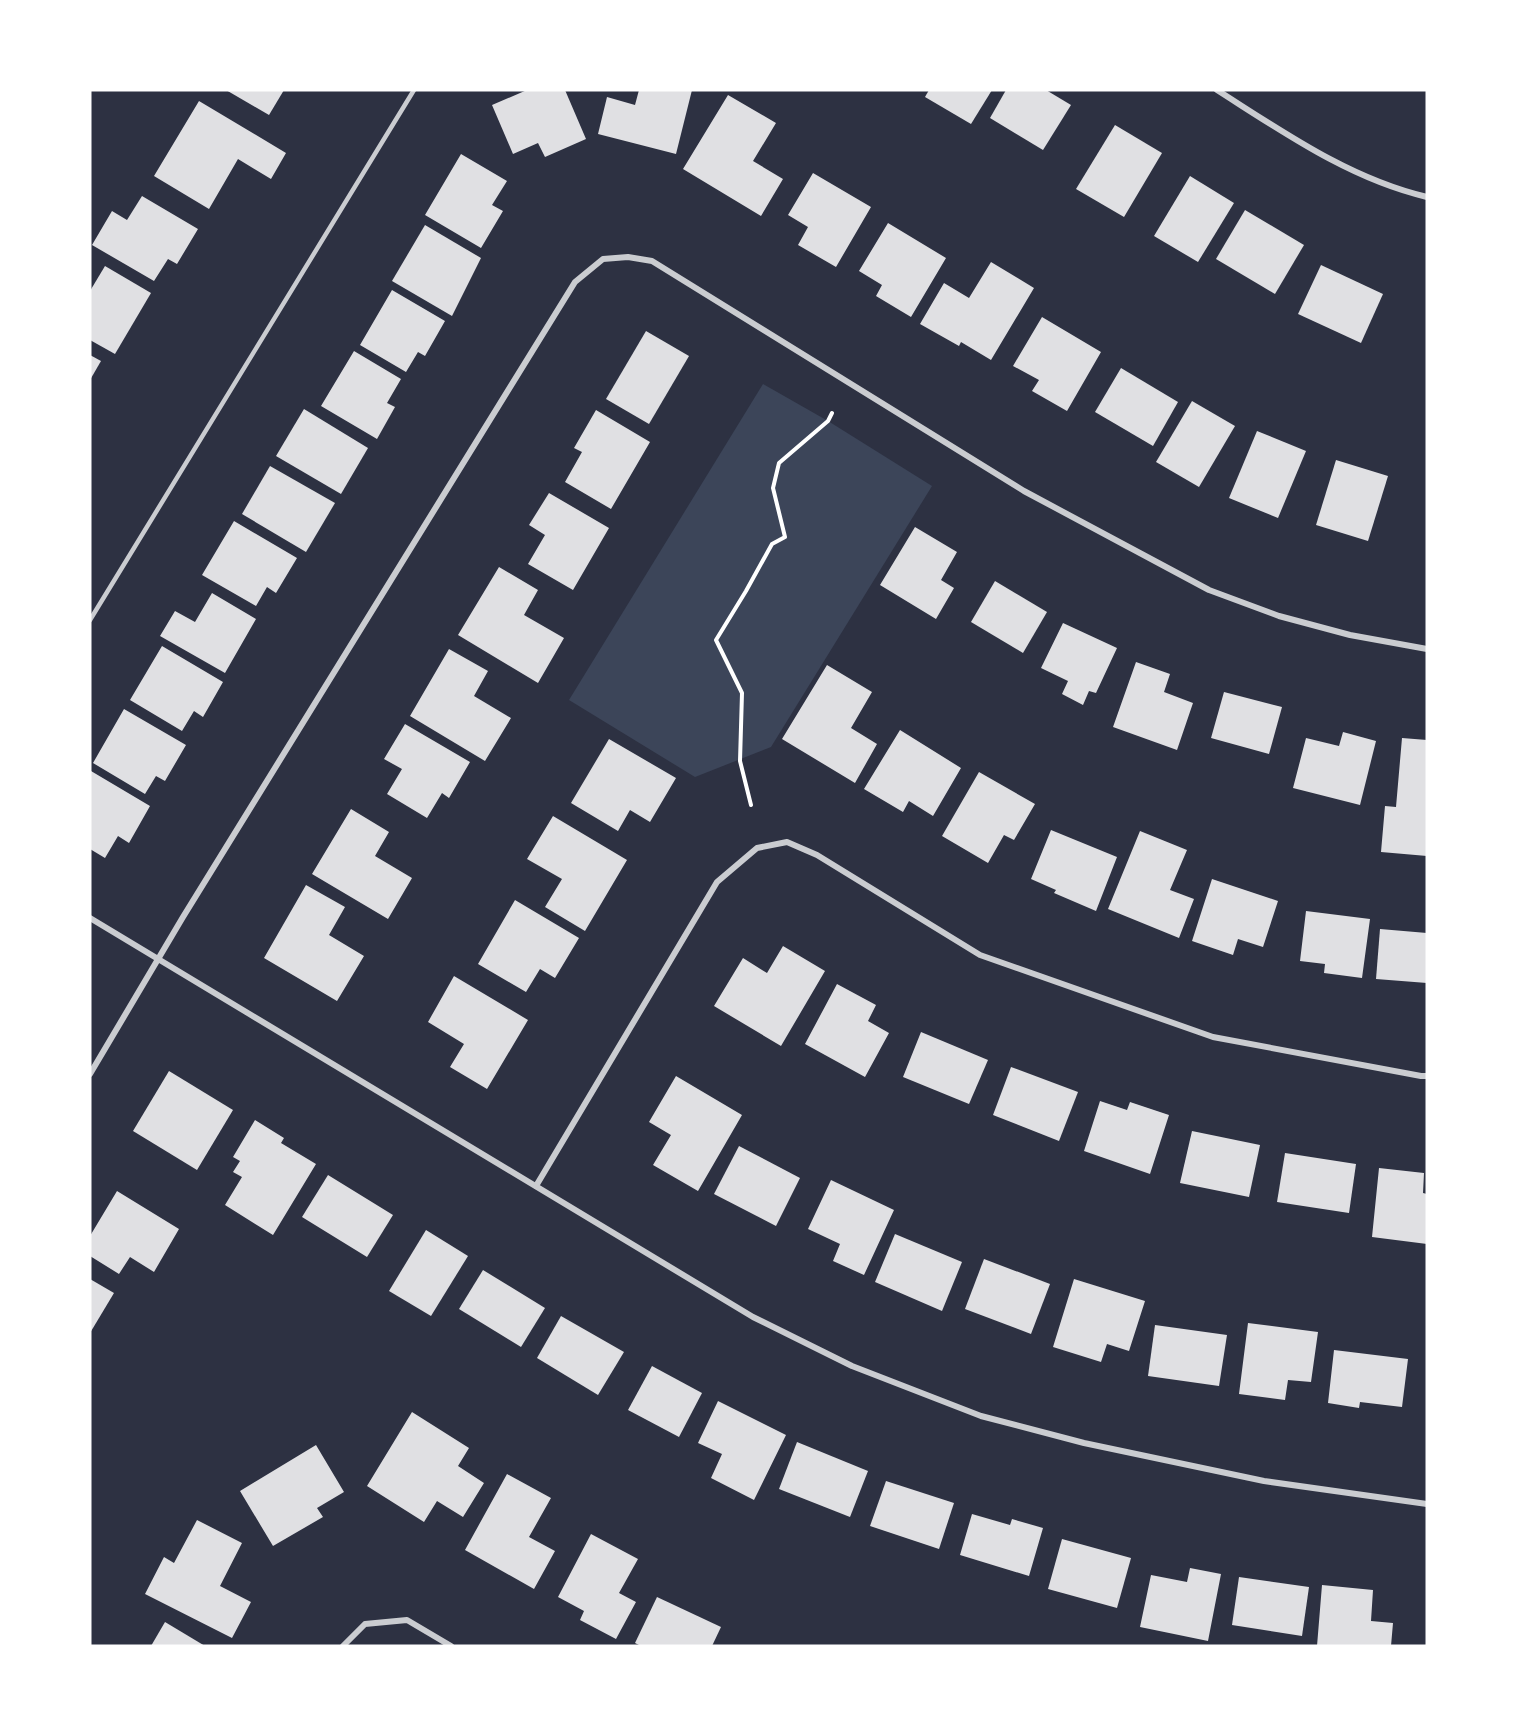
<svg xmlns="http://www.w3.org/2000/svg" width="1517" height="1736" viewBox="0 0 1517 1736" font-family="Roboto,sans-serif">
<rect width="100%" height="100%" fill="#2d3142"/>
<path fill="#3c4559" d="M763 384 828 421 932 486 771 747 695 777 569 700Z"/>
<g fill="#e0e0e3">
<path d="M226 90H284L269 115Z"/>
<path d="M527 90H565L586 139 545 157 538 143 513 154 492 105Z"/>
<path d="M639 90H692L676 154 598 134 607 97 635 105Z"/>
<path d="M929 90H992L971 124 925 97Z"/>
<path d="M1006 90H1046L1071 105 1043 150 990 118Z"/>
<path d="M728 95 776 123 753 161 783 179 761 216 683 169Z"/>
<path d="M199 101 286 153 271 179 238 159 209 209 154 176Z"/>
<path d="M1115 125 1162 153 1124 217 1076 189Z"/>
<path d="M461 154 507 181 492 205 503 211 481 248 425 215Z"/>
<path d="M813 173 871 207 836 267 798 245 808 227 788 215Z"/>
<path d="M1190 176 1234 203 1198 262 1154 236Z"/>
<path d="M142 196 198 229 177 264 168 259 154 281 92 245 112 211 127 220Z"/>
<path d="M1245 210 1304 245 1275 294 1216 259Z"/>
<path d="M888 223 946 258 911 317 876 296 882 285 859 271Z"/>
<path d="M425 225 481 258 452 316 392 281Z"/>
<path d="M991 262 1034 288 991 360 961 342 959 346 920 324 944 283 969 298Z"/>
<path d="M1321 265 1383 294 1361 343 1298 314Z"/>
<path d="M105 266 151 293 115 354 90 340V291Z"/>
<path d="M392 290 445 321 425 356 418 352 406 372 360 345Z"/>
<path d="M1042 317 1101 352 1067 411 1032 391 1039 380 1013 366Z"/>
<path d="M646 331 689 356 649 424 606 399Z"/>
<path d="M354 351 401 379 387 403 395 407 377 439 321 406Z"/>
<path d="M90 355 101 361 90 380Z"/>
<path d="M1121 368 1178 402 1153 446 1095 412Z"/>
<path d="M1192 401 1235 426 1199 487 1156 462Z"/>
<path d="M304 409 368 448 341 494 276 456Z"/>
<path d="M596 410 650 442 611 509 565 482 582 452 574 448Z"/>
<path d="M1257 431 1306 451 1278 518 1229 498Z"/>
<path d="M1336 460 1388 476 1368 541 1316 525Z"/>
<path d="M270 466 335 503 306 552 242 514Z"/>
<path d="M549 493 609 528 573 590 528 564 545 535 529 525Z"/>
<path d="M234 521 297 558 276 593 267 587 256 606 202 575Z"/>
<path d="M915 527 957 552 941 580 954 588 936 619 880 585Z"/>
<path d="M499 567 538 590 524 615 564 638 538 683 458 635Z"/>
<path d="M995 581 1047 612 1023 653 971 622Z"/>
<path d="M212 593 256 619 225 673 160 636 175 611 195 622Z"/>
<path d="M1063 623 1117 648 1096 693 1089 691 1083 705 1062 694 1068 681 1041 668Z"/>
<path d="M162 646 223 682 203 717 194 711 182 731 130 700Z"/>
<path d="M449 649 488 671 474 696 511 718 485 761 410 716Z"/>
<path d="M1136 662 1170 674 1164 692 1193 703 1177 750 1113 727Z"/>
<path d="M827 665 872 692 851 728 877 744 855 783 782 739Z"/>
<path d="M1224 692 1282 707 1269 754 1211 738Z"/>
<path d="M124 709 186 745 165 781 156 776 145 794 93 763Z"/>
<path d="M405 724 470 762 449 798 442 793 427 818 387 794 402 769 384 759Z"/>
<path d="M900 730 961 768 933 816 909 801 903 812 864 789Z"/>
<path d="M1343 732 1376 741 1360 805 1293 788 1306 738 1339 746Z"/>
<path d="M1402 738 1427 740V856L1381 852 1385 806 1396 807Z"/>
<path d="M609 739 676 778 650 822 630 810 618 831 571 803Z"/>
<path d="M91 771 150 806 129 843 118 836 105 858 90 849Z"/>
<path d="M979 772 1035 804 1014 840 1004 835 988 863 942 836Z"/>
<path d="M351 809 389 832 375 856 412 878 388 919 312 874Z"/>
<path d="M553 816 627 860 585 931 545 907 562 879 527 859Z"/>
<path d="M1051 830 1117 857 1096 911 1054 893 1056 890 1031 879Z"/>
<path d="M1140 831 1187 850 1170 890 1194 899 1179 938 1108 909Z"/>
<path d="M1212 879 1278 901 1263 947 1238 939 1233 955 1192 941Z"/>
<path d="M306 885 345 907 329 935 364 956 337 1001 264 958Z"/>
<path d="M515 900 579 938 555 978 540 969 526 992 478 964Z"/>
<path d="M1306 911 1370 919 1362 978 1324 973 1325 964 1300 961Z"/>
<path d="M1380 929 1427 933V983L1376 979Z"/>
<path d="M783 946 825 971 781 1046 714 1006 743 958 767 973Z"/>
<path d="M454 976 528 1020 487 1089 450 1067 464 1044 428 1022Z"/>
<path d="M837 984 876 1005 868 1021 889 1033 865 1077 805 1044Z"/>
<path d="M921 1032 988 1060 969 1104 903 1077Z"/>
<path d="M1011 1067 1078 1092 1059 1141 993 1115Z"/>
<path d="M169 1071 233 1110 197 1170 133 1131Z"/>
<path d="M676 1076 742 1115 698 1191 653 1165 671 1135 649 1122Z"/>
<path d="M1100 1101 1127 1110 1130 1102 1169 1115 1150 1174 1084 1151Z"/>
<path d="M255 1120 284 1138 281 1143 316 1164 273 1235 225 1205 242 1177 233 1172 240 1161 233 1157Z"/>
<path d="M1192 1131 1260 1145 1249 1197 1180 1183Z"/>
<path d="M739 1146 800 1178 776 1226 714 1194Z"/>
<path d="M1285 1153 1356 1164 1349 1213 1277 1202Z"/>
<path d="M1379 1168 1424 1173 1423 1193 1427 1194V1244L1372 1237Z"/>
<path d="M328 1175 393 1215 367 1257 302 1217Z"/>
<path d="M831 1180 894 1210 864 1275 833 1261 840 1244 808 1229Z"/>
<path d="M117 1191 179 1229 154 1272 130 1257 119 1274 90 1256V1236Z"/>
<path d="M426 1230 468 1256 431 1316 389 1291Z"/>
<path d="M895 1234 962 1262 942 1311 875 1282Z"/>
<path d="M984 1259 1050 1284 1031 1334 965 1309Z"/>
<path d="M483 1270 545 1308 521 1347 459 1309Z"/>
<path d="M90 1279 114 1293 90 1333Z"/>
<path d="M1074 1279 1145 1301 1129 1351 1107 1344 1101 1362 1053 1347Z"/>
<path d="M561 1316 624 1352 598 1395 537 1358Z"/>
<path d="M1248 1323 1318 1332 1311 1382 1288 1380 1285 1400 1239 1394Z"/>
<path d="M1155 1325 1227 1335 1219 1386 1148 1376Z"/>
<path d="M1334 1350 1408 1359 1402 1407 1360 1402 1359 1408 1328 1403Z"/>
<path d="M652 1366 702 1393 679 1437 628 1410Z"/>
<path d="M718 1401 786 1435 754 1500 711 1478 722 1454 698 1443Z"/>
<path d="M412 1412 469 1448 458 1466 484 1483 463 1517 437 1501 424 1522 367 1486Z"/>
<path d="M797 1442 868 1471 850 1517 779 1489Z"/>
<path d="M316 1445 344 1492 317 1508 323 1517 273 1546 240 1491Z"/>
<path d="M507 1474 551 1498 529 1537 555 1551 534 1589 465 1550Z"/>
<path d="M886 1481 954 1503 939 1549 870 1526Z"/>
<path d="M972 1514 1010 1525 1012 1519 1043 1528 1029 1576 960 1555Z"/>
<path d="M197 1520 242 1543 220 1586 251 1602 232 1638 145 1594 164 1557 174 1563Z"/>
<path d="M591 1534 638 1559 619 1593 636 1602 616 1639 580 1620 584 1611 558 1597Z"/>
<path d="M1062 1539 1131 1558 1117 1608 1048 1589Z"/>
<path d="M1190 1568 1221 1574 1208 1641 1140 1627 1151 1575 1187 1582Z"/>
<path d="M1239 1577 1309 1587 1302 1636 1232 1625Z"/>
<path d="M1322 1585 1373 1590 1371 1621 1393 1623 1391 1646H1317Z"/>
<path d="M657 1597 721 1627 712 1646H641L635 1643Z"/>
<path d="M165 1622 205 1646H151Z"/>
</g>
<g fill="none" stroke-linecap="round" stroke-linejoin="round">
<path stroke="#fff" stroke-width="4" d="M751 805 740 761 742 693 716 640 746 591 772 544 785 537 773 488 779 463 828 421 832 413"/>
<path stroke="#caccd0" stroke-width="4.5" d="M90 620 414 90"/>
<g stroke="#caccd0" stroke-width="6">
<path d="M1217 90C1283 132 1350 179 1427 197"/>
<path d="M90 918 753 1317 852 1366 981 1416 1084 1443 1264 1481 1427 1504"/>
<path d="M90 1074 183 917 575 282 603 259 628 257 652 261 1024 491 1209 590 1279 616 1350 635 1427 649"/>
<path d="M536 1186 717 882 757 848 787 842 817 855 980 955 1213 1037 1421 1076H1427"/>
<path d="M343 1646 365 1624 407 1620 451 1646"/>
</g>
</g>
<rect width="1517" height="1736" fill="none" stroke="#ffffff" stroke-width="183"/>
</svg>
